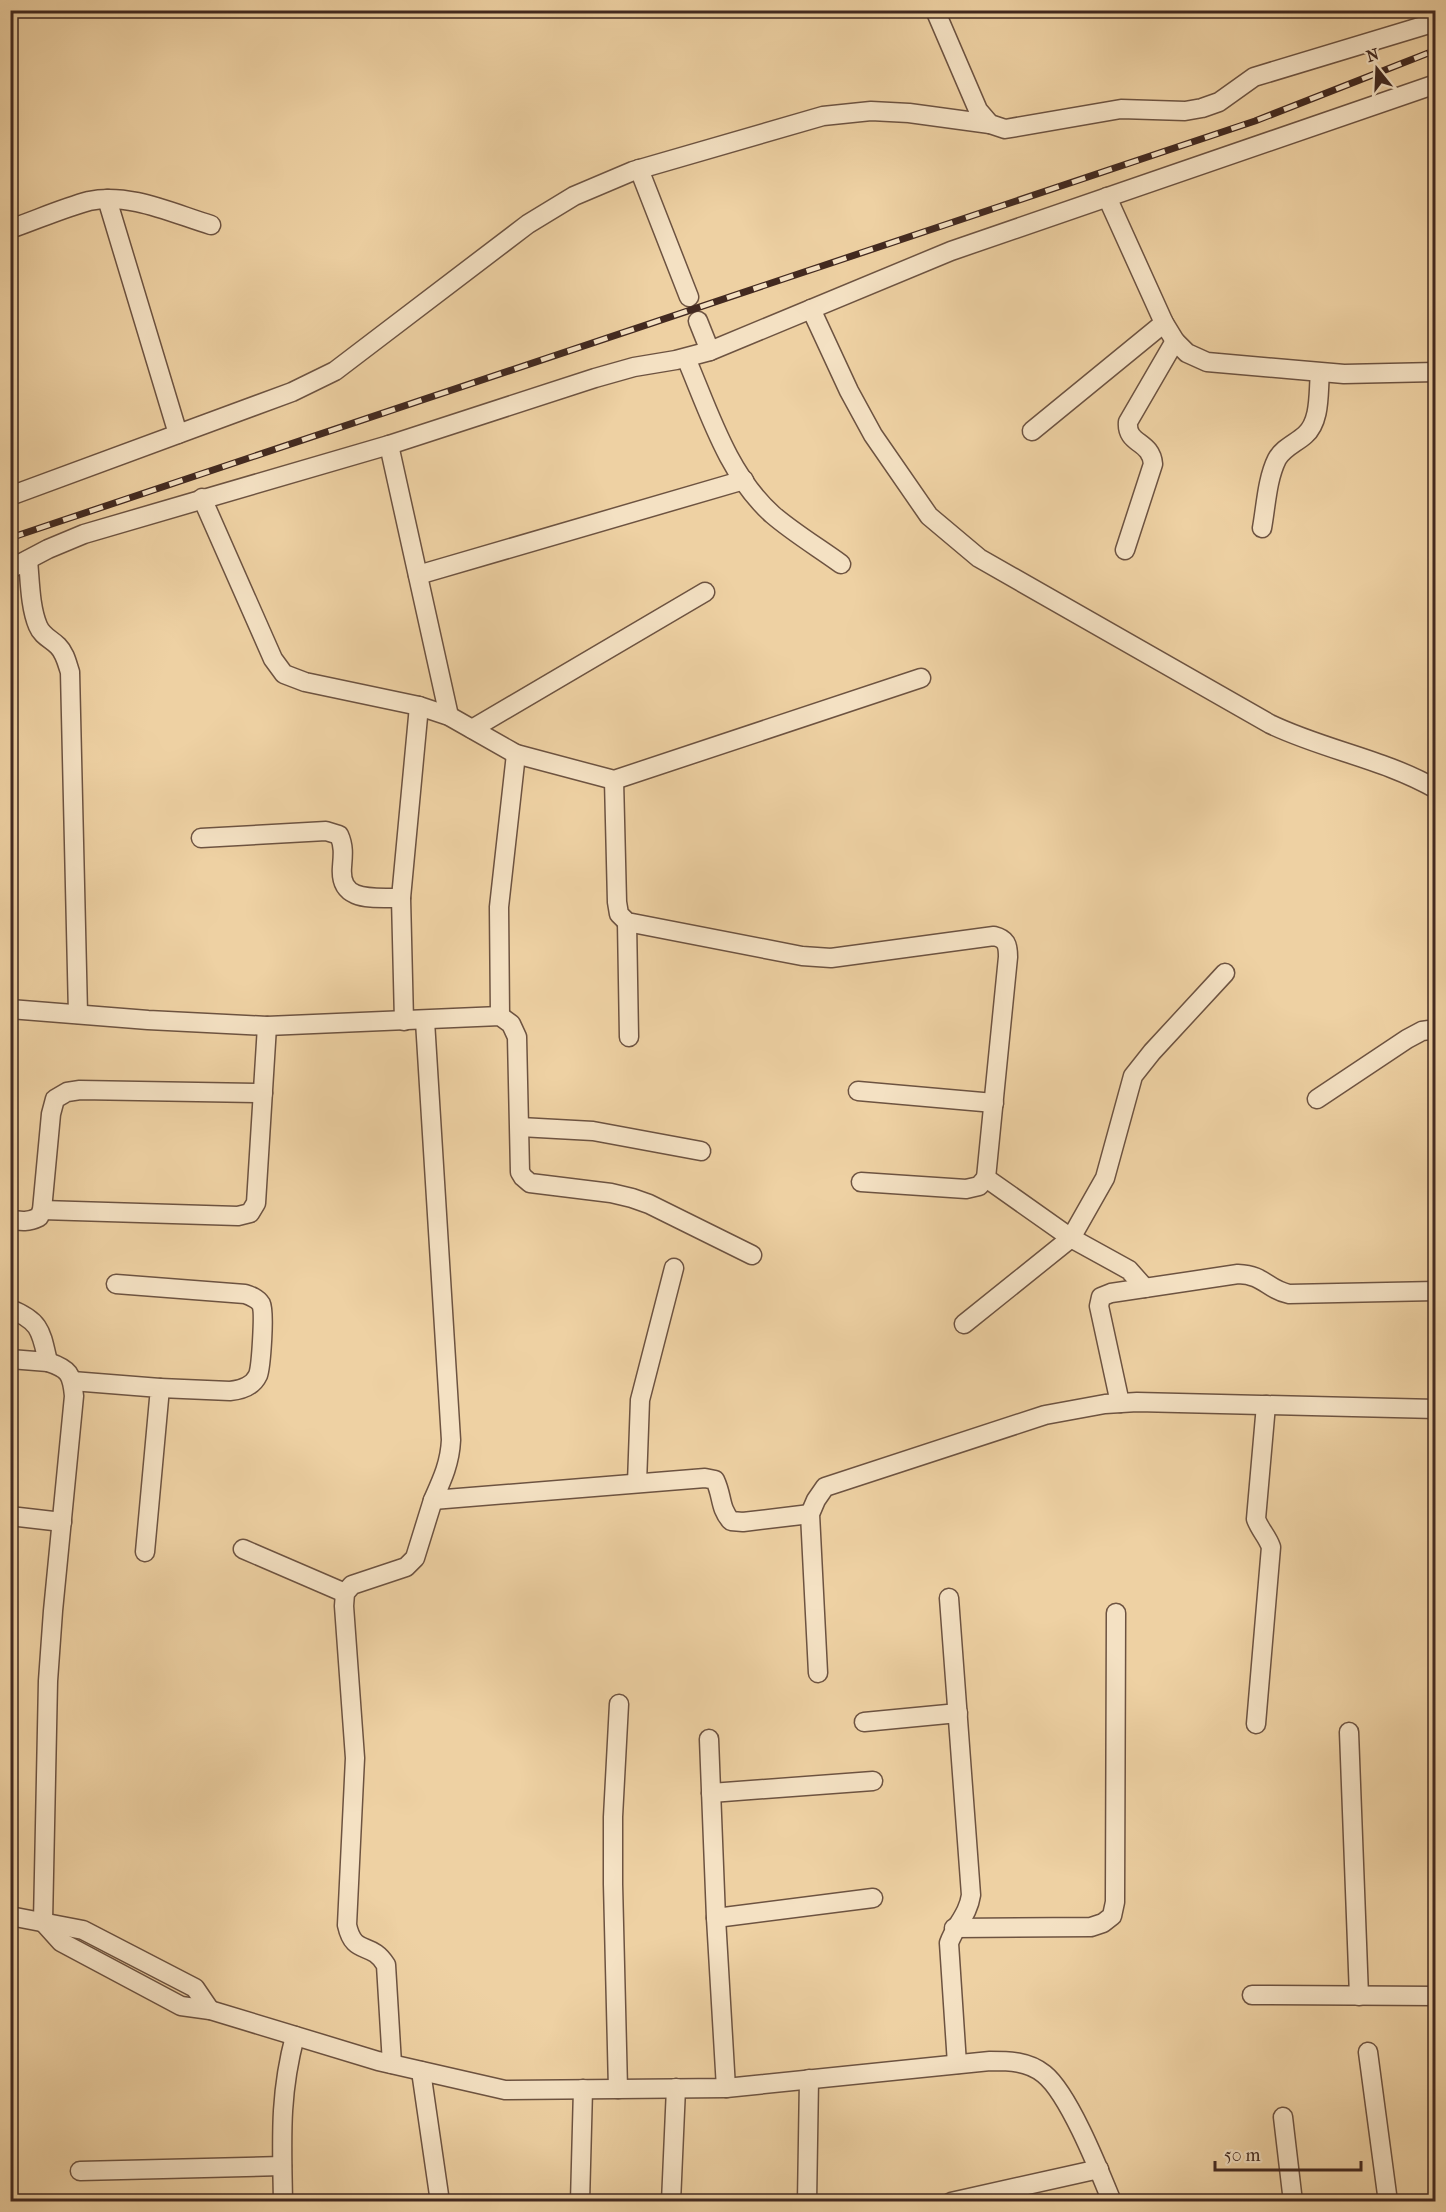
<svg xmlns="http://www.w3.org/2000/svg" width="1446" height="2212" viewBox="0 0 1446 2212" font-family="'IM FELL French Canon',serif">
<rect width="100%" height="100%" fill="#eed1a3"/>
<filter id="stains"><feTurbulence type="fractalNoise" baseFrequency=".00333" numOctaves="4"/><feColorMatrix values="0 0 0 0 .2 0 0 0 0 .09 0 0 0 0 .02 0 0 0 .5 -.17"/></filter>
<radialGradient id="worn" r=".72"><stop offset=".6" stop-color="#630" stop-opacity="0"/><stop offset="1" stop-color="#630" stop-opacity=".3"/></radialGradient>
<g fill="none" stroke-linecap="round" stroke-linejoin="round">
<g stroke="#6d5341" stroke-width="21">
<g id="street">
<path d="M935 10 978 110 990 124 1005 129 1121 109 1185 111 1202 108 1219 102 1254 77 1436 22"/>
<path d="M639 169 689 297"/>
<path d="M1107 197 1164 323 1175 341 1187 353 1207 362 1344 374 1436 372"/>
<path d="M107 199 178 434"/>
<path d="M10 229C36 220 63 208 89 201 129 192 174 214 211 225"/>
<path d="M811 309 849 391 873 435 929 516 979 558 1270 724C1324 750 1384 759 1436 789"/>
<path d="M698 321 710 351"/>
<path d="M686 358C709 412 728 475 773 515 794 533 819 548 841 564"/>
<path d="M1032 431 1164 323"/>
<path d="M389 445 449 716"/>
<path d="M10 496 292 392 335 371 528 224 574 196 633 171 823 116 871 111 909 113 990 124"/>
<path d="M202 498 273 659 284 674 305 682 419 706 449 716 516 754 614 780 921 678"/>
<path d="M1262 528C1266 506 1267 479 1277 459 1283 448 1296 443 1305 435 1321 421 1318 392 1320 373"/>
<path d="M1125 550 1153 464C1151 440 1126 445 1128 422L1175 341"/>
<path d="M28 560C30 581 30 607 38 626 42 636 51 639 58 646 65 653 67 663 70 672L78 1014"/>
<path d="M10 569 48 549 84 534 389 445 595 378 634 367 676 360 710 351 951 251 1436 84"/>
<path d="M418 575 744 480"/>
<path d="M472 729 705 592"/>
<path d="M614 780 617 902 619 914 627 922 802 956 831 958 994 936C1006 939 1008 944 1008 957L986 1178 1071 1238 1129 1270 1145 1288"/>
<path d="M201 838 326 831 339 835C344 846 343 855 342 867 339 904 375 897 401 898"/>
<path d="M627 922 629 1037"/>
<path d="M10 1009 148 1020 267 1026 500 1016 511 1024 517 1037 520 1172 523 1177 530 1183 611 1193 632 1198 649 1204 752 1255"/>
<path d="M500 1016 499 907 516 754"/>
<path d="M404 1021 401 898 419 706"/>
<path d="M425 1021 451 1440C450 1463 442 1480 433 1500L705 1478 715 1480C723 1497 719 1507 731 1521L743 1522 810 1514"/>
<path d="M858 1091 994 1103"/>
<path d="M1317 1099 1407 1039 1422 1031 1436 1029"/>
<path d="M520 1127 593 1131 701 1151"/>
<path d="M861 1182 966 1189 979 1186 986 1178"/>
<path d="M42 1210 238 1216 250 1213 256 1203 267 1026"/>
<path d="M10 1219C21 1222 29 1222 39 1217L42 1210 51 1114 55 1099 67 1092 80 1090 263 1093"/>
<path d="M116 1284 245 1294C251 1296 257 1298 261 1304 265 1312 261 1367 258 1375 253 1386 241 1390 230 1391L160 1388"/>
<path d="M10 1309C41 1321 41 1332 48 1362L10 1359"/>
<path d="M964 1324 1071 1238 1105 1178 1133 1076 1152 1052 1225 973"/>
<path d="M48 1362C69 1369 72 1374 74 1396L53 1611 48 1681 43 1922 61 1942 181 2006 210 2010 378 2061 505 2090 726 2088 990 2061C1009 2061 1028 2061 1044 2074 1069 2094 1099 2170 1112 2202"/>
<path d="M72 1381 160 1388 145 1552"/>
<path d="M1120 1403 1099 1306 1101 1297 1111 1293 1238 1274C1265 1275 1266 1289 1289 1294L1436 1291"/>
<path d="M637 1483 640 1400 674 1268"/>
<path d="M10 1516 62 1522"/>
<path d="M243 1549 345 1593"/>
<path d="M949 1598 971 1895C968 1915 956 1924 949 1943L957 2064"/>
<path d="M818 1673 810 1514 816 1500 825 1487 1045 1415 1105 1404 1137 1402 1436 1409"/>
<path d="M864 1722 958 1713"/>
<path d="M1256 1724 1271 1547C1267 1536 1260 1530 1256 1519L1266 1405"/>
<path d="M1349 1732 1359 1996"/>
<path d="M709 1739 716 1918 726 2088"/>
<path d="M711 1793 873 1781"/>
<path d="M10 1916 83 1930 195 1988 210 2010"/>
<path d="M716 1918 873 1898"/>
<path d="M954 1928 1091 1927 1103 1923 1112 1916 1115 1902 1116 1613"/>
<path d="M1252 1995 1436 1996"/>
<path d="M1368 2052 1388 2202"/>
<path d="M392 2064 386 1965C371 1940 354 1957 347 1925L355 1758 344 1606 345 1593 352 1585 406 1567 415 1558 433 1500"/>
<path d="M421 2071 440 2202"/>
<path d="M618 2089 613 1884V1817L619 1704"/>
<path d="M1283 2117 1293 2202"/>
<path d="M80 2171 282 2166"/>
<path d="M283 2202C282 2141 279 2096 295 2036"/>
<path d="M580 2202 583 2089"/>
<path d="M671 2202 676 2088"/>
<path d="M807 2202 809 2079"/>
<path d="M951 2202 1099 2169"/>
</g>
</g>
<use href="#street" stroke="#f4e1c3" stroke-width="18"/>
<g stroke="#422920" stroke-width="7">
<path id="rail" d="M10 538 1255 121 1436 50"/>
</g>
<use href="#rail" stroke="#f4e1c3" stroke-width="4.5" stroke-dasharray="14" stroke-linecap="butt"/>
</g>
<rect width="1446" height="2212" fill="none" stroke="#eed1a3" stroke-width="36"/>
<rect x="12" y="12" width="1422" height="2188" fill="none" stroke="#422920" stroke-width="3"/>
<rect x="18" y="18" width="1410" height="2176" fill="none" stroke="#422920" stroke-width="1.5"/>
<g transform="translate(1377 69) rotate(342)" stroke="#f4e1c3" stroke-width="4.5" paint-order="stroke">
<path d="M0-4.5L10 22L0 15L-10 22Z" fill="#422920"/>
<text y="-9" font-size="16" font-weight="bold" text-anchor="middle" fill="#422920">N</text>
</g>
<path d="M1215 2161v9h146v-9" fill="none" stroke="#422920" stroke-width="3"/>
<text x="1224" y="2161" font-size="18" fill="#422920" stroke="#f4e1c3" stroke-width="4.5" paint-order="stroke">50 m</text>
<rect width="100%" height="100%" filter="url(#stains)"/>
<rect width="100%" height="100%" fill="url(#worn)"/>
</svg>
